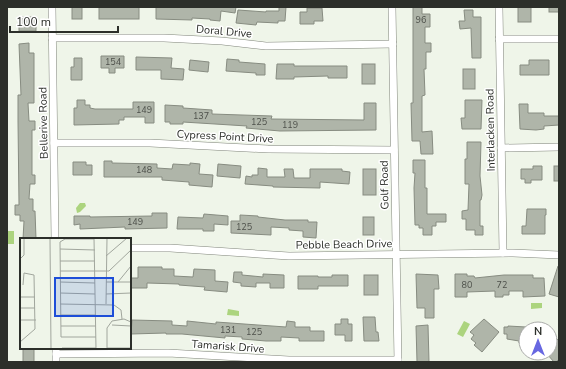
<svg xmlns="http://www.w3.org/2000/svg" width="566" height="369" viewBox="0 0 566 369" font-family="'Nunito Sans',sans-serif">
<rect width="100%" height="100%" fill="#eff5e9"/>
<g fill="#acd47e">
<path d="M80 203H85L86 206 80 212 77 213 76 208Z"/>
<rect x="7" y="231" width="7" height="13"/>
<path d="M531 303H542V308L531 309Z"/>
<path d="M228 309 239 311V316L227 315Z"/>
<path d="M464 321 470 324 463 337 457 334Z"/>
</g>
<g fill="#afb5a9" stroke="#878c81">
<rect x="72" y="7" width="10" height="12"/>
<rect x="99" y="7" width="40" height="12"/>
<path d="M156 7H236L235 13 221 11 220 21 210 20V19L192 18V20L156 19Z"/>
<path d="M279 7H286L285 21H278V23L257 22 256 25 236 23 238 10 266 12V11H279Z"/>
<path d="M413 7H422V14H430V27H425V43H431V52H426V69H424L425 95 422 96V132L432 131 433 154H421L420 141H412L411 103H413Z"/>
<rect x="518" y="7" width="13" height="15"/>
<rect x="549" y="7" width="10" height="5"/>
<path d="M307 8H322L323 21H314V24H300V12H307Z"/>
<path d="M464 10H473V17H481V58H472L471 28 460 29 459 21H465Z"/>
<rect x="19" y="17" width="17" height="14"/>
<path d="M29 43V53H34V103H28L29 121H35V130H32V175H35V184H30L29 199H33V211H35L36 239H23L24 221H20V215H15V205H19L18 121V95H21L19 44Z"/>
<path d="M101 56H124V68H115V73H109V68H101Z"/>
<path d="M136 57 172 58 171 68 184 69 183 80 161 79V70H136Z"/>
<path d="M74 58H82V80H71V67H74Z"/>
<path d="M227 59 239 60V62L265 64V75H256V73L226 71Z"/>
<path d="M190 60 209 62 208 72 189 70Z"/>
<path d="M529 60H549V75H520V65H529Z"/>
<path d="M277 64H294V66H347V78H328V76L294 77V79H276Z"/>
<rect x="362" y="64" width="13" height="20"/>
<rect x="463" y="69" width="12" height="20"/>
<path d="M77 100H85V105H90V108L95 109H133V102H154V123H145V117H124V120H119V124L74 125V108H77Z"/>
<path d="M465 100H482L481 129H462L461 118H465Z"/>
<path d="M364 103H376V130L280 131 246 128 247 126 183 122V124H170V122H165V105L183 106V108L212 110V114L272 116 271 119 364 120Z"/>
<path d="M519 104H528V113H544V116H559V125L544 126V129L536 130 520 129Z"/>
<path d="M467 142H481L480 176 482 195 481 200H480V226H483V235H475V230H466V219H462V211L468 210 469 184H465V159H467Z"/>
<path d="M413 160H425V188H427V214H446V222H436V226H432V235H423V228H419V225H415L414 188 415 173H413Z"/>
<path d="M104 161H112V163L157 164V168L172 169 173 164 190 165V163L200 164 199 174 213 175 212 187 189 185V182L162 180V177H104Z"/>
<path d="M73 162H86V165H92V175H73Z"/>
<path d="M218 164 241 166 240 178 217 176Z"/>
<path d="M533 166H542V180H531V183H525V179H521V169H533Z"/>
<rect x="554" y="166" width="5" height="15"/>
<path d="M258 168 267 169V177H285L284 169H293L294 178H310V169H342V171L350 172 349 184 320 182V188L273 187V186L245 184 246 176 252 177V175H258Z"/>
<rect x="363" y="169" width="13" height="26"/>
<path d="M527 209H546V215H545V234H522V226H526Z"/>
<path d="M152 213H167V228L125 229V227L80 229V224L74 225V216H90V217L152 216Z"/>
<path d="M204 214 228 216V225L214 224V231H203V229H177L178 217 203 218Z"/>
<path d="M240 215 258 216V217L285 220H308V222H317L316 238 303 237V231L289 230V228L271 227V235L231 233V221H240Z"/>
<rect x="363" y="217" width="11" height="18"/>
<path d="M558 266H559V297L549 294Z"/>
<path d="M138 267H162V269H174V276L193 277 194 269 215 270V281L228 282 227 292 204 290 205 287 179 285V284L147 283V288H130V278H138Z"/>
<path d="M234 272H242V275L263 277V274L284 275V288H270V283H256V287L241 286V283L233 282Z"/>
<path d="M416 274 438 275 439 289H434V318H425V308H417Z"/>
<path d="M455 274H467V276H474L475 278 504 275H533V278H544L545 296 523 297V291H509V295H503V297H495V291L467 292V297H455Z"/>
<path d="M332 275H348V286H318V289H298V276H318V277H332Z"/>
<rect x="364" y="275" width="14" height="20"/>
<path d="M363 317H375L376 332H378L379 341H364Z"/>
<path d="M341 319H348V324H352V341H345V335H335V324H341Z"/>
<path d="M484 319 499 332 482 352 474 345 476 343 471 339 474 335 470 332Z"/>
<path d="M132 320 172 321V325L187 326V321L216 324V322L286 327 287 321 295 322V327H310V331H324V341H299V338L281 337V341H266L242 339V337L225 336V338L182 334H166V333L131 334Z"/>
<path d="M428 325 429 362H417L416 326Z"/>
<path d="M508 326 526 327V344L519 343V341L507 339V334H504V327H508Z"/>
<path d="M550 332 559 341V359L556 362H554L547 354 550 353Z"/>
<rect x="23" y="348" width="11" height="14"/>
</g>
<g fill="none" stroke-linecap="round" stroke-linejoin="round">
<g stroke="#80857b" stroke-width="8">
<g id="street">
<path d="M52 7 55 239"/>
<path d="M392 7 398 362"/>
<path d="M499 7 503 253"/>
<path d="M52 38H164L222 41 266 46 393 44"/>
<path d="M499 39H559"/>
<path d="M54 143H150L268 149 394 150"/>
<path d="M501 148 559 147"/>
<path d="M130 248H170L289 256 513 253 559 255"/>
<path d="M56 348V362"/>
<path d="M56 354 168 353 289 360H398"/>
</g>
</g>
<use href="#street" stroke="#fff" stroke-width="7"/>
</g>
<g text-anchor="middle" stroke-width="3" stroke-linejoin="round" paint-order="stroke">
<g font-size="9" fill="#4d504a">
<text x="421" y="23">96</text>
<text x="113" y="65">154</text>
<text x="144" y="113">149</text>
<text x="201" y="119">137</text>
<text x="259" y="125">125</text>
<text x="290" y="128">119</text>
<text x="144" y="173">148</text>
<text x="135" y="225">149</text>
<text x="244" y="230">125</text>
<text x="467" y="288">80</text>
<text x="502" y="288">72</text>
<text x="228" y="333">131</text>
<text x="254" y="335">125</text>
</g>
<g font-size="11" fill="#2c2f2a" stroke="#fff">
<text transform="translate(224 31) rotate(5)" y="4">Doral Drive</text>
<text transform="translate(43 123) rotate(-91)" y="4">Bellerive Road</text>
<text transform="translate(490 130) rotate(-91)" y="4">Interlacken Road</text>
<text transform="translate(225 136) rotate(3)" y="4">Cypress Point Drive</text>
<text transform="translate(384 185) rotate(-91)" y="4">Golf Road</text>
<text transform="translate(344 244) rotate(-1)" y="4">Pebble Beach Drive</text>
<text transform="translate(228 346) rotate(4)" y="4">Tamarisk Drive</text>
</g>
</g>
<g transform="translate(20 238)">
<rect width="111" height="111" fill="#eff5e9"/>
<path fill="none" stroke="#a1a69d" stroke-width="1" d="M30 0 31 111M74 0 76 111M40 11 75 12M86 18 107 0M0 21 4 17V0M40 23H75M40 33H89L111 12M40 44 75 45M86 44H111M98 44 111 28M40 55 75 56M86 56 111 55M0 59H15M40 66 94 67 101 72 102 81M86 66 87 0M0 70H15M40 77H76M0 82H16M92 83 104 81 111 84M92 87 111 88M41 88H76M41 99 40 4 45 1H74M41 99H76M0 104 15 91 14 37 4 35 3 47M42 110H76M87 110H110M87 111V90L92 83"/>
<path fill="#1d4ed8" fill-opacity="0.15" stroke="#1d4ed8" stroke-width="2" d="M35 40H93V78H35Z"/>
<rect width="111" height="111" fill="none" stroke="#2c2f2a" stroke-width="2"/>
</g>
<rect width="566" height="369" fill="none" stroke="#2c2f2a" stroke-width="16"/>
<g transform="translate(538 341)"><circle r="19" fill="#ffffff" stroke="#abacaa"/>
<path d="M0-3L7 15L0 10L-7 15Z" fill="#6767e1"/>
<text y="-6" font-size="11" font-weight="bold" text-anchor="middle" fill="#2c2f2a">N</text>
</g>
<path d="M10 26v6h108v-6" fill="none" stroke="#2c2f2a" stroke-width="2"/>
<text x="16" y="26" font-size="12" fill="#2c2f2a" stroke="#ffffff" stroke-width="3" paint-order="stroke">100 m</text>
</svg>
